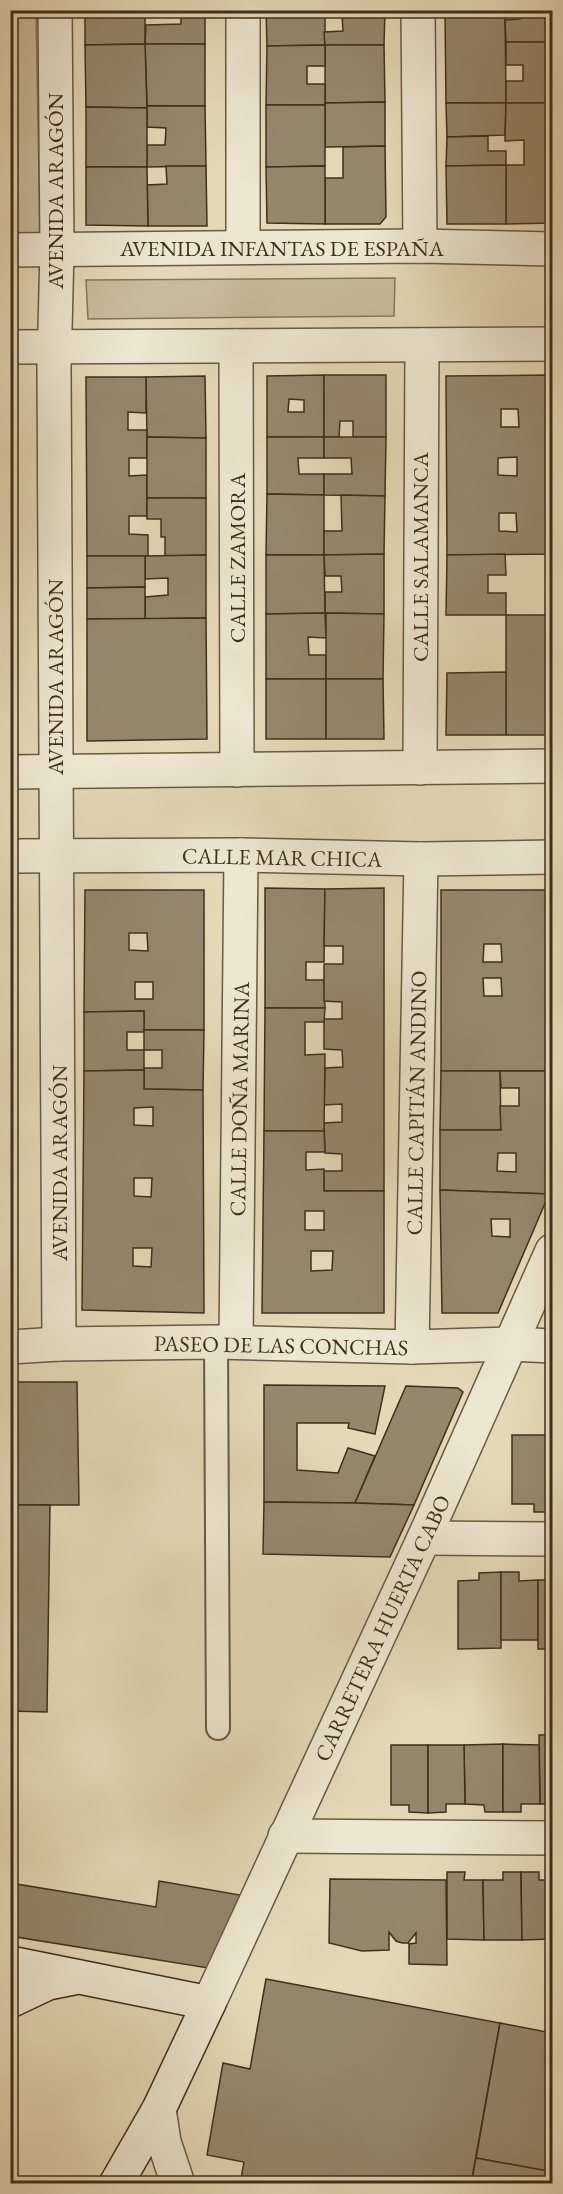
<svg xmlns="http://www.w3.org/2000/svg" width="563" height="2194" viewBox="0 0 563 2194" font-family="'EB Garamond',serif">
<rect width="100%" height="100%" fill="#e4d8b6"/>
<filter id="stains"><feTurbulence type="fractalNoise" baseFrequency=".00333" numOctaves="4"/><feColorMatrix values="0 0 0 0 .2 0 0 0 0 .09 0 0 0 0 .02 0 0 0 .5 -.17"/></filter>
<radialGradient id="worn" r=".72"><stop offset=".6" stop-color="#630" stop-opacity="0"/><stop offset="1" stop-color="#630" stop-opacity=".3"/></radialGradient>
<g fill="#c8bb9c" stroke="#84755c" stroke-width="1.5">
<path d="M10 11H36L40 234 11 236Z"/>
<path d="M395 278 394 316 88 319 86 280Z"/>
</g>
<g fill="#95876c" stroke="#3f2f1b" stroke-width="1.5" fill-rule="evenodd">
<path d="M85 10H145V44L85 45Z"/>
<path d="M181 10H205V44H145L146 25 181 24Z"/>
<path d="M266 10H325V45L267 46Z"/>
<path d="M325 10H385L384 45H325L324 32 343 31 342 14H324Z"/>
<path d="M445 10H505L506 103H446Z"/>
<path d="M520 10H552V42H506L505 20 520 19Z"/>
<path d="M506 42H552V103H506V81H523V65H506Z"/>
<path d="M145 44H205V106H147Z"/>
<path d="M145 44 147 108 86 107 85 45Z"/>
<path d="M325 45H384L385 102 325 103Z"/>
<path d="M325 45V66H307V84H325V105H266L267 46Z"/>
<path d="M385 102V146L325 147V103Z"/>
<path d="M446 103H506L505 135 447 137Z"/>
<path d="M506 103H552V223L506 224V165H524V140L505 141Z"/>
<path d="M266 105H325V166L266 167Z"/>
<path d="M147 106H205L206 166 147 167V145H165L166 128 147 127Z"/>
<path d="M86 107 147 108V167H86Z"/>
<path d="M488 136V151H506V165L446 166 447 137Z"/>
<path d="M385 146 386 217 380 224H325V178H343V147Z"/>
<path d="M506 165V224H447L446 166Z"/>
<path d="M166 166H206L207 226H148L147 185 167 184Z"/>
<path d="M325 166V224L267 223 266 167Z"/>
<path d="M86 167H147L148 226 86 225Z"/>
<path d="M324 375V437H267V376ZM289 399 304 400V412H288Z"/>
<path d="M324 375H386V437H353V421H340L339 437H324Z"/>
<path d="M552 375V554L447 555 446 376ZM501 409H518L519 427H501ZM517 457V476L498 475V458ZM499 513H516L517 532 499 531Z"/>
<path d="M205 376 206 438 147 437 146 377Z"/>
<path d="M86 377H146V413L128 412V430H147V458H129V476L147 475V516H129V534L148 535V556H87Z"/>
<path d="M147 437 206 438V498H147Z"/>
<path d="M267 437H324V458H298L299 474H324V495L267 494Z"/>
<path d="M324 437H386L385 496 324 495V474H352L351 458H324Z"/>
<path d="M267 494 324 495V555H266Z"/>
<path d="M341 495 385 496 384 554 324 555V531H342Z"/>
<path d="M147 498H206V555L165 556V537H161V519H147Z"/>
<path d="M384 554V614L325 613V592H342L341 576H325L324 555Z"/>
<path d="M505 554 506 575H488V593H506V615H446L447 555Z"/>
<path d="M206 555V618L145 619V597L168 595V578L145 579V556Z"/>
<path d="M266 555H324L325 613 266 614Z"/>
<path d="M87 556H145V587L87 588Z"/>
<path d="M145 587V619H87V588Z"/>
<path d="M325 613 326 638 308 637 309 655H326V679H266V614Z"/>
<path d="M326 613 384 614 383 679H326Z"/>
<rect x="506" y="615" width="46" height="120"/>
<path d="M206 618 207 739 87 741V619Z"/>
<path d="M506 672V735H446L447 673Z"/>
<rect x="266" y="679" width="60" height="60"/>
<path d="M326 679H383L384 739H326Z"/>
<path d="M265 888 325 889 324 962H306V980H324L325 1008H265Z"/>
<path d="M384 888V1191H324V1171H342V1154L325 1153 324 1123 342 1122V1104L324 1105 325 1068 343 1067 342 1050 324 1049V1019H342V1002L324 1001V964H343V946H324L325 889Z"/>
<path d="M85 890H204V1030H144V1011L84 1012ZM129 933H147L148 951 129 950ZM135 982H153V999H135Z"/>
<path d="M441 890H552V1071H441ZM484 944H501L502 962H483ZM483 978H501L502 996H484Z"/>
<path d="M265 1008H325L324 1022H305V1055L325 1054 324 1131H264Z"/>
<path d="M144 1011V1032H127V1050H144V1070L84 1071V1012Z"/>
<path d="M144 1030H204L203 1090 144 1089V1068H162V1050H144Z"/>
<path d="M144 1070V1089L203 1090 204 1313 82 1310 84 1071ZM153 1107V1126L134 1125V1108ZM134 1178H152L151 1197 134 1196ZM133 1248H152L151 1267 133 1266Z"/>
<path d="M441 1071H500L501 1130H440Z"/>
<path d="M500 1071H552V1185L549 1194 440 1190V1130H501L500 1106H519V1088H501ZM498 1153H516V1172L497 1171Z"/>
<path d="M264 1131H324L325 1152H306V1170L324 1169V1191H384V1313H262ZM305 1211H324V1230H305ZM311 1251H333L332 1270 311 1271Z"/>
<path d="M440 1190 549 1194 498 1313H442ZM491 1219H510V1237L492 1236Z"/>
<path d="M10 1382H77L79 1505H10Z"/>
<path d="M264 1385 385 1386 375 1434 348 1428 349 1423H297V1470L338 1473 348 1448 375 1456 355 1503 264 1502Z"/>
<path d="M406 1386 458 1388 463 1392 414 1505 355 1503Z"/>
<path d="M512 1435H552V1512H534V1504H512Z"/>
<path d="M264 1502 355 1503 414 1505 390 1557 263 1554Z"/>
<path d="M10 1505H50L47 1712 10 1711Z"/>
<path d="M501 1572V1648L458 1649V1581L479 1580V1573Z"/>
<path d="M501 1572H519V1581L538 1580V1640H501Z"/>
<rect x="538" y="1580" width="14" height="69"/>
<path d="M539 1735H552V1804H540Z"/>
<path d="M503 1744V1812H485L484 1805 465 1804 464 1745Z"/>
<path d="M503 1744 539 1745 540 1804H521V1812H503Z"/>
<path d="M391 1745H428V1813L409 1812V1805H391Z"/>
<path d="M428 1745H464L465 1804H446V1812L428 1813Z"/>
<path d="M447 1872H465L464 1880H483L484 1940 447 1939Z"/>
<path d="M503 1872H521L522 1940H484L483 1880H503Z"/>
<path d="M521 1872H539V1880H552V1939L522 1940Z"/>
<path d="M330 1879 446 1880 447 1965 409 1964V1944L416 1943V1933L408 1943H402L396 1941 389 1932V1950L362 1951 329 1943Z"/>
<path d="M159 1881 240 1895 208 1968 10 1936V1883L156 1907Z"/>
<path d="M266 1979 500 2023 471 2184H240L244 2162 207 2155 223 2063 250 2069Z"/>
<path d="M500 2023 552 2033V2184H545L548 2171 476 2158Z"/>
<path d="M476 2158 548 2171 545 2184H471Z"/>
</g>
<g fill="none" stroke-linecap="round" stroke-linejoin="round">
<g stroke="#685942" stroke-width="26">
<path id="lane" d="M216 1342 218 1728"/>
</g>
<g stroke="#685942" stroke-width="36">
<g id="street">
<path d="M55 10 57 250 54 368 59 1344"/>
<path d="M243 10V247"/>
<path d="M418 10 420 246"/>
<path d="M10 250 420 246 552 249"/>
<path d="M236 346 237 770"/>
<path d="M10 347 552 344"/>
<path d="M420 768 422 345"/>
<path d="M10 772 552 766"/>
<path d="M10 856 241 855 421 859 552 857"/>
<path d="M236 1342 241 855"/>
<path d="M10 1347 59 1344 216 1342 412 1347 510 1344 552 1346"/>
<path d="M412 1347 421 859"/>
<path d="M424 1538 552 1539"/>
<path d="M285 1836 552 1838"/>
<path d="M209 2003 424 1538 552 1251"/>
<path d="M159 2109 164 2142 178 2184"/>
</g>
</g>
<g stroke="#3f2f1b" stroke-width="36">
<g id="secondary">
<path d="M10 1963 209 2003 159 2109 116 2184"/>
<path d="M10 2001 48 1983 73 1978"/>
</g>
</g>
<use href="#lane" stroke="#ede6d0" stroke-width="22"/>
<use href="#street" stroke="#ede6d0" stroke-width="33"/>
<use href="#secondary" stroke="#ede6d0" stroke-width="33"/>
</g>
<g text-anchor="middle" stroke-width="4.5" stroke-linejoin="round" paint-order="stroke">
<g font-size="22" fill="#3f2f1b" stroke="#ede6d0">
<text transform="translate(55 191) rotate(-90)" y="8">AVENIDA ARAGÓN</text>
<text x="282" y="256">AVENIDA INFANTAS DE ESPAÑA</text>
<text transform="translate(420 557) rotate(-90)" y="8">CALLE SALAMANCA</text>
<text transform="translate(237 558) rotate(-90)" y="8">CALLE ZAMORA</text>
<text transform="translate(55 677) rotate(-90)" y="8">AVENIDA ARAGÓN</text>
<text transform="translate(282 857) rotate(1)" y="8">CALLE MAR CHICA</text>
<text transform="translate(239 1099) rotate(-89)" y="8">CALLE DOÑA MARINA</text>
<text transform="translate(416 1103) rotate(-89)" y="8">CALLE CAPITÁN ANDINO</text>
<text transform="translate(59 1163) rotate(-90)" y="8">AVENIDA ARAGÓN</text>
<text transform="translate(281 1345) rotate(1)" y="8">PASEO DE LAS CONCHAS</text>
<text transform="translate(382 1628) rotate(-65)" y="8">CARRETERA HUERTA CABO</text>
</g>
</g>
<rect width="563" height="2194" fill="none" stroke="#e4d8b6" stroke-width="36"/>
<rect x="12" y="12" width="539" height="2170" fill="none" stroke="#3f2f1b" stroke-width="3"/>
<rect x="18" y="18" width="527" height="2158" fill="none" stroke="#3f2f1b" stroke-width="1.5"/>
<rect width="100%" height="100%" filter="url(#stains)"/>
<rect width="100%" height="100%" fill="url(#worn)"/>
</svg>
